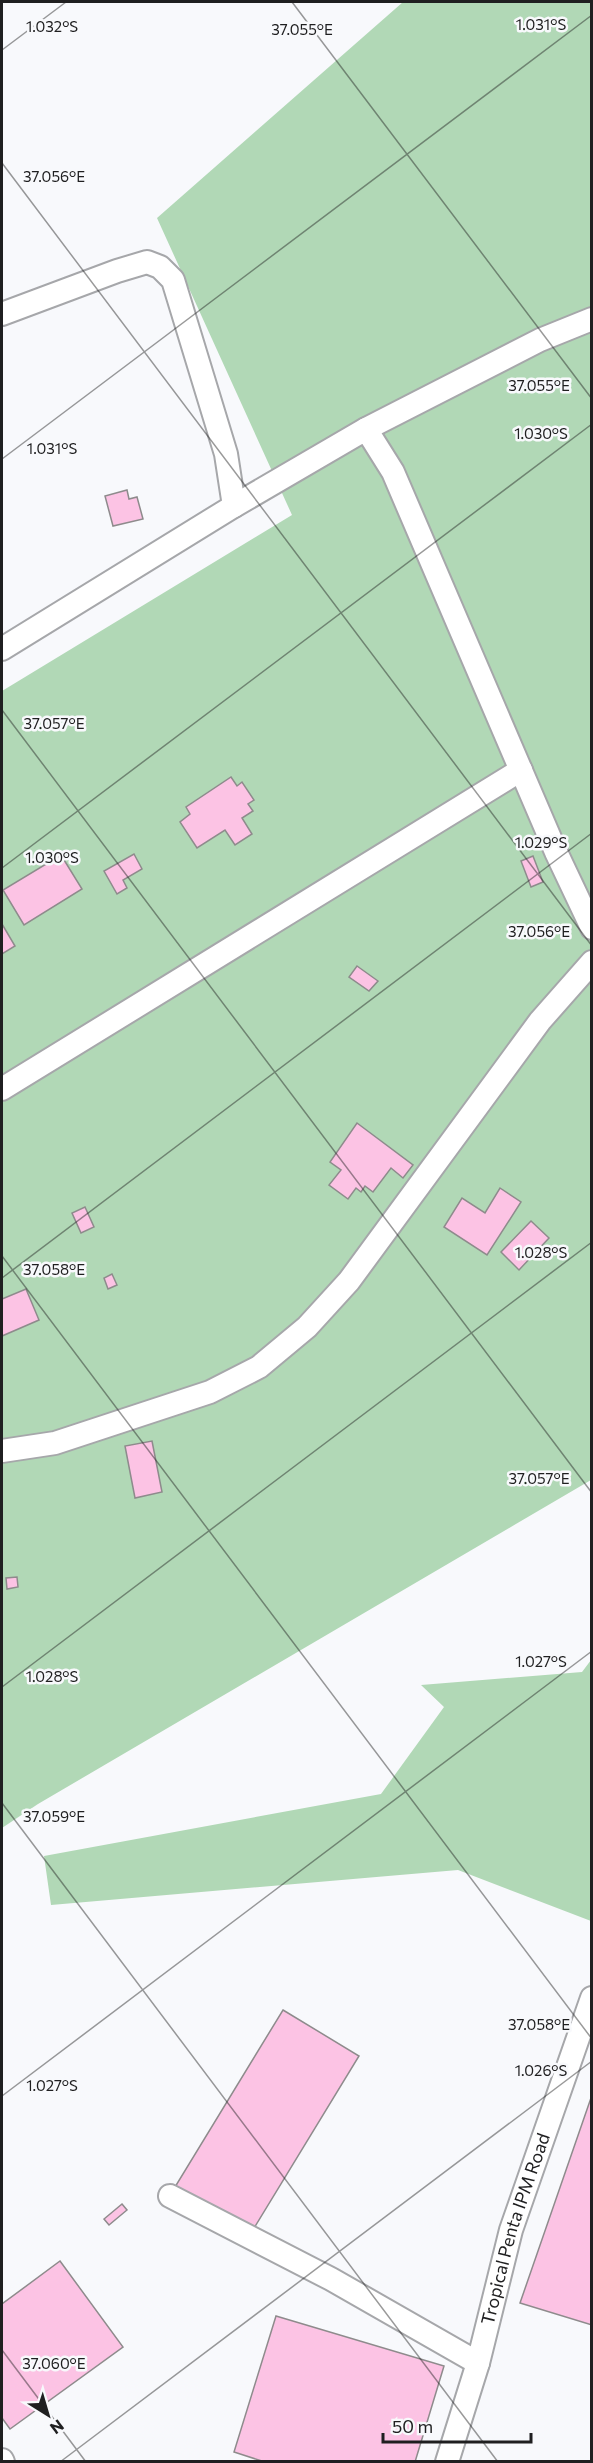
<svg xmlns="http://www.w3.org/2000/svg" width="593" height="2463" viewBox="0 0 593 2463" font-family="Commissioner,sans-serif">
<rect width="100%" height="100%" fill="#f8f9fc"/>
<g fill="#b1d8b6">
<path d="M403 2H591V1480L38 1804 2 1828V691L292 515 157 218Z"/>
<path d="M591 1660V1921L458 1870 51 1905 44 1856 381 1794 444 1707 421 1685 582 1672Z"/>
</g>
<g fill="#fcc3e4" stroke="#8e8b8c" stroke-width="1.5">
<path d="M127 490 129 499 137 497 143 519 113 526 105 496Z"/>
<path d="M231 777 237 786 242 782 254 800 248 804 253 811 242 818 252 834 235 845 225 830 197 848 180 822 190 814 186 807Z"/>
<path d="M134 854 142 869 123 880 127 888 117 894 104 871Z"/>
<path d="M61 855 82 889 24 925 3 890Z"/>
<path d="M533 856 543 882 531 887 521 861Z"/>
<path d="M2 924 15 946 2 954Z"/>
<path d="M357 966 378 981 369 991 349 977Z"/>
<path d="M357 1123 413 1165 403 1178 391 1168 373 1192 365 1186 361 1192 356 1188 348 1199 329 1185 341 1170 330 1162Z"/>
<path d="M500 1188 521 1202 487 1255 444 1227 462 1198 485 1213Z"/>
<path d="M85 1207 94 1227 81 1233 72 1213Z"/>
<path d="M531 1221 549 1238 519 1270 501 1252Z"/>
<path d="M112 1274 117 1285 108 1289 104 1278Z"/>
<path d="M26 1289 39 1320 2 1336V1299Z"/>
<path d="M152 1441 162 1492 135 1498 125 1446Z"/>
<path d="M17 1577 18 1587 7 1589 6 1578Z"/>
<path d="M283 2010 359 2056 251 2233 175 2187Z"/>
<path d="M592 2095V2325L520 2303Z"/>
<path d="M122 2204 127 2210 109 2225 104 2219Z"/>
<path d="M60 2261 123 2347 10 2429 2 2418V2304Z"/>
<path d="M276 2316 444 2366 415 2462H265L234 2452Z"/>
</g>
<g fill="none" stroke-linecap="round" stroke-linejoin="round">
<g stroke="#a6a7aa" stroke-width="26">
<g id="street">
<path d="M2 314 117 271 147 262 160 267 173 280 226 454 234 506 2 649"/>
<path d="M366 429 540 340 592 319"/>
<path d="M234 506 366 429 393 472 556 852 592 928"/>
<path d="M2 1089 521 770"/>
<path d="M2 1451 55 1443 210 1392 259 1367 307 1327 349 1281 540 1021 592 962"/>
<path d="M170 2196 331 2279 478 2363"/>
<path d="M2 2460 3 2462"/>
<path id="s1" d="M447 2462 478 2363 511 2230 592 1998"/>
</g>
</g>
<use href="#street" stroke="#fff" stroke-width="22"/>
</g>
<path fill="none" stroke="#1f1f20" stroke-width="1.5" stroke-opacity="0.45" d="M292 2 592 399M2 50 66 2M2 163 592 946M2 459 592 15M2 710 592 1493M2 868 592 424M2 1256 592 2039M2 1278 592 833M2 1687 592 1242M2 1803 498 2462M2 2096 592 1651M2 2350 86 2462M60 2462 592 2061"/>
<g text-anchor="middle" stroke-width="5" stroke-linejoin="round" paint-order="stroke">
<g font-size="18" fill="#1f1f20" stroke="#f8f9fc">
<text dy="6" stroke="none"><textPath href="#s1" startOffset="243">Tropical Penta IPM Road</textPath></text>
</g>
</g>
<g font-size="15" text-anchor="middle" fill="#1f1f20" stroke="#f8f9fc" stroke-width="5" stroke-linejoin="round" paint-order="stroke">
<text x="541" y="30">1.031°S</text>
<text x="52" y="32">1.032°S</text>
<text x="302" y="35">37.055°E</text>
<text x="54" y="182">37.056°E</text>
<text x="539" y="391">37.055°E</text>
<text x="541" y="439">1.030°S</text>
<text x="52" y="454">1.031°S</text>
<text x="54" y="729">37.057°E</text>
<text x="541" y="848">1.029°S</text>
<text x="52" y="863">1.030°S</text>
<text x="539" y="937">37.056°E</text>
<text x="541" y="1258">1.028°S</text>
<text x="54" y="1275">37.058°E</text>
<text x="539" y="1484">37.057°E</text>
<text x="541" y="1667">1.027°S</text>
<text x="52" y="1682">1.028°S</text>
<text x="54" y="1822">37.059°E</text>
<text x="539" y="2030">37.058°E</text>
<text x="541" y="2076">1.026°S</text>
<text x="52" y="2091">1.027°S</text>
<text x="54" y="2369">37.060°E</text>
</g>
<rect width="593" height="2463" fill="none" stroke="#1f1f20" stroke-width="6"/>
<g transform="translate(48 2415) rotate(143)" stroke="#f8f9fc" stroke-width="4.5" paint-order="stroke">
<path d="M0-4.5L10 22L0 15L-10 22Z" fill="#1f1f20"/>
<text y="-9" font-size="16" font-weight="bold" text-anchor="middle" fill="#1f1f20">N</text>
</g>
<path d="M383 2433v9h148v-9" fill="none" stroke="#1f1f20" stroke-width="3"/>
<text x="392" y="2433" font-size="18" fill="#1f1f20" stroke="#f8f9fc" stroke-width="4.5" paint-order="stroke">50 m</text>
</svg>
